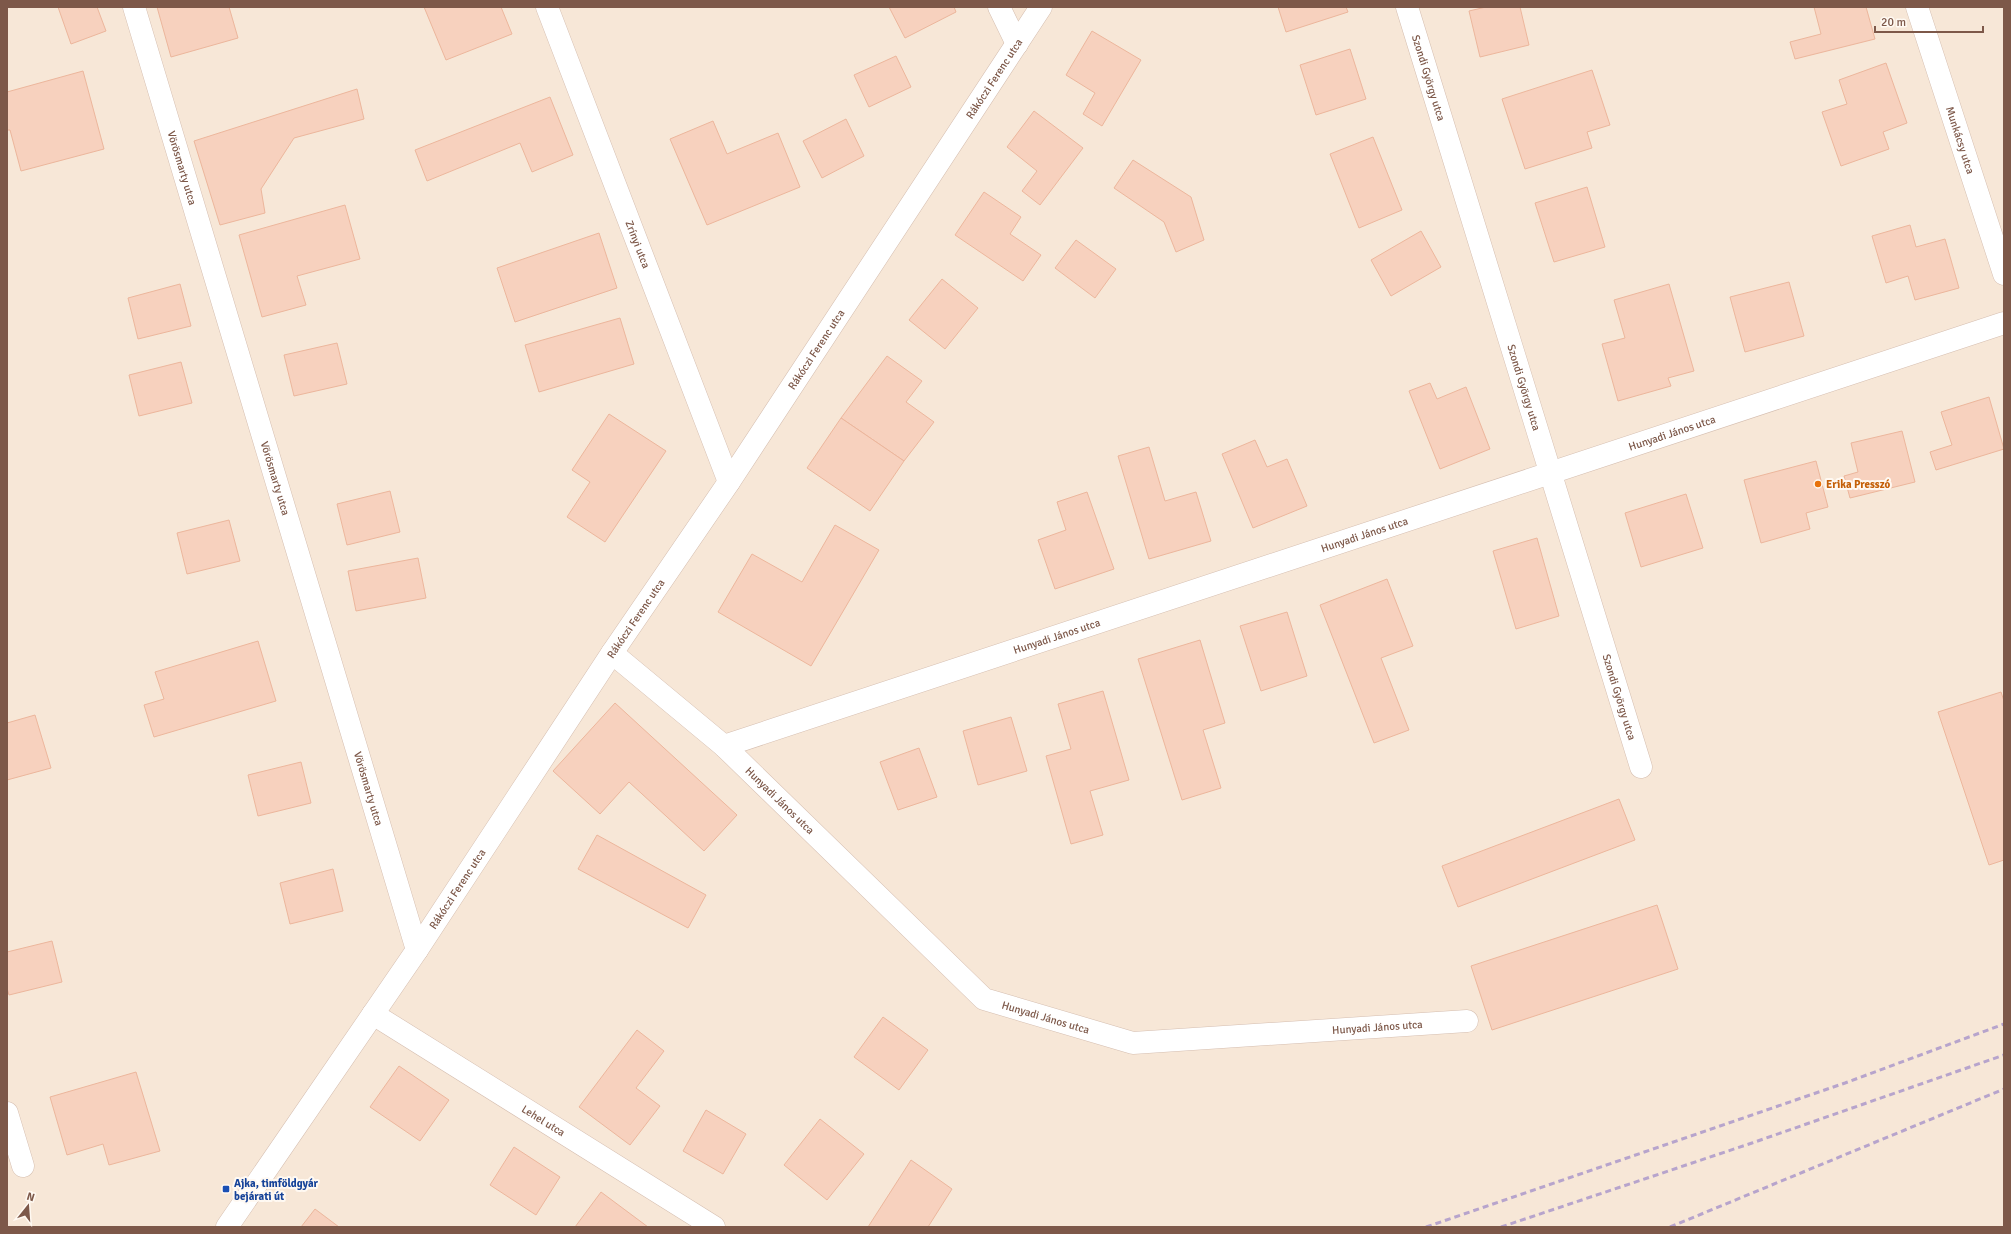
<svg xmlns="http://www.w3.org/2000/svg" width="2011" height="1234" viewBox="0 0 2011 1234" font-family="Signika,sans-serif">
<rect width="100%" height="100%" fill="#fef5e9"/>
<rect fill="#f7e7d7" x="7" y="7" width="1997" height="1220"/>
<g fill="#f7d1be" stroke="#ecb69c">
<path d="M58 7H97L106 31 71 44Z"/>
<path d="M157 7H229L238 38 171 57Z"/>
<path d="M424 7H501L512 34 446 60Z"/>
<path d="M889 7H954L956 12 905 38Z"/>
<path d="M1278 7H1346L1348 12 1286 32Z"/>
<path d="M1486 7H1520L1529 45 1480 57 1469 11Z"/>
<path d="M1814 7H1866L1875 39 1795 59 1790 42 1821 34Z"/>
<path d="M1092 31 1141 60 1102 126 1083 114 1095 93 1066 75Z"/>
<path d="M1350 49 1366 99 1316 115 1300 65Z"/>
<path d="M896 56 911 87 869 107 854 75Z"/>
<path d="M1886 63 1907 123 1883 132 1889 149 1841 166 1822 112 1847 104 1839 80Z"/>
<path d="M1592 70 1610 125 1587 132 1592 148 1525 169 1502 99Z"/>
<path d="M83 71 104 149 21 171 10 130H7V92Z"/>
<path d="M357 89 364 119 294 138 261 189 265 213 220 225 194 141Z"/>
<path d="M550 97 573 155 532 172 520 143 427 181 415 150Z"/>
<path d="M1034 111 1083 148 1040 205 1022 191 1037 171 1007 147Z"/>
<path d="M846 119 864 156 822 178 803 141Z"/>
<path d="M713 121 727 154 778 133 800 187 707 225 670 139Z"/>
<path d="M1373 137 1402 210 1359 228 1330 154Z"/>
<path d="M1133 160 1191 197 1204 240 1176 252 1164 222 1114 188Z"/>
<path d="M1587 187 1605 247 1554 262 1535 203Z"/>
<path d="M984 192 1021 217 1010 234 1041 255 1023 281 955 235Z"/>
<path d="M345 205 360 259 297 276 306 305 262 317 239 235Z"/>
<path d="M1910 225 1916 247 1945 239 1959 288 1915 300 1908 276 1886 283 1872 236Z"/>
<path d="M1421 231 1441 267 1391 296 1371 260Z"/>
<path d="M599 233 617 288 515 322 497 268Z"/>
<path d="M1076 240 1116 269 1095 298 1055 268Z"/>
<path d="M942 279 978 308 945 349 909 320Z"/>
<path d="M1789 282 1804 336 1745 352 1730 297Z"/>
<path d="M180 284 191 326 138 339 128 298Z"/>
<path d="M1669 284 1694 371 1668 378 1671 386 1618 401 1602 344 1625 338 1614 300Z"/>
<path d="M620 318 634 364 539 392 525 345Z"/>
<path d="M337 343 347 384 294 396 284 355Z"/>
<path d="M887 356 922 381 906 402 934 422 904 461 841 418Z"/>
<path d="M181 362 192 403 139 416 129 375Z"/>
<path d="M1430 383 1437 399 1466 387 1490 449 1440 469 1409 391Z"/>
<path d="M1989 397 2004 449 1936 470 1930 452 1952 445 1941 412Z"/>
<path d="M609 414 666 451 605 542 567 517 590 482 572 470Z"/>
<path d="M841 418 904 461 870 511 807 468Z"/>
<path d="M1902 431 1915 482 1850 498 1844 476 1858 472 1851 443Z"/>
<path d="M1255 440 1267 467 1287 459 1307 506 1253 528 1222 454Z"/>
<path d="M1149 447 1165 501 1196 492 1211 541 1149 559 1118 456Z"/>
<path d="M1816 461 1828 507 1806 513 1810 529 1761 543 1744 480Z"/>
<path d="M390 491 400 532 347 545 337 504Z"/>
<path d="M1087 492 1114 569 1055 589 1038 540 1066 530 1057 502Z"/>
<path d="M1686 494 1703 548 1641 567 1625 513Z"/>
<path d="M229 520 240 561 187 574 177 533Z"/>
<path d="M835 525 879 550 811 666 718 612 752 554 802 582Z"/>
<path d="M1537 538 1559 616 1516 629 1493 551Z"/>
<path d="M418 558 426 598 356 611 348 571Z"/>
<path d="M1387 579 1413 646 1381 658 1409 730 1374 743 1320 605Z"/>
<path d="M1287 612 1307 676 1261 691 1240 626Z"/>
<path d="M1200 640 1225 723 1203 730 1221 788 1182 800 1138 659Z"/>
<path d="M258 641 276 701 154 737 144 705 164 699 155 672Z"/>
<path d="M1103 691 1129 780 1090 791 1103 835 1071 844 1046 756 1071 749 1058 704Z"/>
<path d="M2001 692 2004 701V860L1989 865 1938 712Z"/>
<path d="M615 703 737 815 704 851 629 782 600 814 553 771Z"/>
<path d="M35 715 51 768 7 780V723Z"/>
<path d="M1011 717 1027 771 978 785 963 731Z"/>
<path d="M919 748 937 797 898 810 880 762Z"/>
<path d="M301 762 311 803 258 816 248 775Z"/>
<path d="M1619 799 1635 840 1458 907 1442 866Z"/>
<path d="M597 835 706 895 688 928 578 869Z"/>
<path d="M333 869 343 911 290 924 280 883Z"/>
<path d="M1657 905 1678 969 1492 1030 1471 966Z"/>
<path d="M52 941 62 982 9 995 7 988V952Z"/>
<path d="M883 1017 928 1050 899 1090 854 1057Z"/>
<path d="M637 1030 664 1051 636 1088 660 1106 630 1145 579 1107Z"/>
<path d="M399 1066 449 1100 420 1141 370 1107Z"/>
<path d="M136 1072 160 1151 109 1165 103 1144 67 1155 50 1097Z"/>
<path d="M706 1110 746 1134 723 1174 683 1151Z"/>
<path d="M820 1119 864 1154 827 1200 784 1165Z"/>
<path d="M514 1147 560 1177 536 1215 490 1185Z"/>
<path d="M911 1160 952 1189 928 1227H868Z"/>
<path d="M601 1192 648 1227H575Z"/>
<path d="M315 1209 339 1227H301Z"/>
</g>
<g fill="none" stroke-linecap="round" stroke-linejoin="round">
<g stroke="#d5beb0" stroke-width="23">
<g id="minor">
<path id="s1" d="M134 7 417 950"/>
<path id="s2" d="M547 7 729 482"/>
<path d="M999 7 1017 44"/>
<path id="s3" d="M1407 7 1641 767"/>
<path id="s4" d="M1917 7 2004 274"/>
<path id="s5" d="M612 653 724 746 2004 323"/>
<path id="s6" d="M724 746 984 999 1133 1043 1467 1021"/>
<path id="s7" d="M373 1014 714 1227"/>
<path d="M7 1113 23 1166"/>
<path id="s8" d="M227 1227 417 950 612 653 729 482 1041 7"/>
</g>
</g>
<use href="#minor" stroke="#fff" stroke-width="22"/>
<g stroke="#b7a4cc" stroke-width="3" stroke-dasharray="6 4" stroke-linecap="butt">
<path d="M1426 1227 1845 1083 2004 1024"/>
<path d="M1501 1227 1752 1143 2004 1055"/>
<path d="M1670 1227 2004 1089"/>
</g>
</g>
<circle fill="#e8710a" stroke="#fff9f2" stroke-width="1.5" cx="1818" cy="484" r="4"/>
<rect fill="#1a4fb4" stroke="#fff9f2" stroke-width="1.5" x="222" y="1185" width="8" height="8" rx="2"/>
<g text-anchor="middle" stroke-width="4" stroke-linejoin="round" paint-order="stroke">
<g font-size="11" fill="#7d5849" stroke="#fff9f2">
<text dy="4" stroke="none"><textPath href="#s3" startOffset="74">Szondi György utca</textPath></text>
<text dy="4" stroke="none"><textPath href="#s8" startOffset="1381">Rákóczi Ferenc utca</textPath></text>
<text dy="4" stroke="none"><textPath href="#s4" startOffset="140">Munkácsy utca</textPath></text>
<text dy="4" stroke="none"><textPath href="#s1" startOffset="168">Vörösmarty utca</textPath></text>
<text dy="4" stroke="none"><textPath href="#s2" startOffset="254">Zrínyi utca</textPath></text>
<text dy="4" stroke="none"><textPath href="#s8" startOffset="1057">Rákóczi Ferenc utca</textPath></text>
<text dy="4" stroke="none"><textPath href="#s3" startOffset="398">Szondi György utca</textPath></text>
<text dy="4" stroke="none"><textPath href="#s5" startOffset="1144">Hunyadi János utca</textPath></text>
<text dy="4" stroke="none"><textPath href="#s1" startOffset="492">Vörösmarty utca</textPath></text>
<text dy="4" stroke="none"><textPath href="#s5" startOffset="820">Hunyadi János utca</textPath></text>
<text dy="4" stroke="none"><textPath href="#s8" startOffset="733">Rákóczi Ferenc utca</textPath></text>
<text dy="4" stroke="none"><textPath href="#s5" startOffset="496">Hunyadi János utca</textPath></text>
<text dy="4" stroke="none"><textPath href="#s3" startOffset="722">Szondi György utca</textPath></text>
<text dy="4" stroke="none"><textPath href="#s1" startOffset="816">Vörösmarty utca</textPath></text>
<text dy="4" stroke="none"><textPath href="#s6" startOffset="78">Hunyadi János utca</textPath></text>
<text dy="4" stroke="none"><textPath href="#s8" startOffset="409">Rákóczi Ferenc utca</textPath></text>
<text dy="4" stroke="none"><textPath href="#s6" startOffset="427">Hunyadi János utca</textPath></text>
<text dy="4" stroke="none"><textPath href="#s6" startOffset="763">Hunyadi János utca</textPath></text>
<text dy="4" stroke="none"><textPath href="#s7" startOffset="201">Lehel utca</textPath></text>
</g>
<g font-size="11" font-weight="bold" fill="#c56008" stroke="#fff9f2" text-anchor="start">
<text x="1826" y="488">Erika Presszó</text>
</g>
<g font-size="11" font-weight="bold" fill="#164399" stroke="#fff9f2" text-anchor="start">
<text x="234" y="1187">Ajka, timföldgyár<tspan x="234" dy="13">bejárati út</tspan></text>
</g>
</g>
<rect width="2011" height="1234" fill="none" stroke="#7d5849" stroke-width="16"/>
<g transform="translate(28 1206) rotate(17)" stroke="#fff9f2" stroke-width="3" paint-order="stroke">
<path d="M0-3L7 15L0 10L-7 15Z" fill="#7d5849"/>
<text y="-6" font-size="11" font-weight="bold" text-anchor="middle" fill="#7d5849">N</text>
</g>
<path d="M1875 26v6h108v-6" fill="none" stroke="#7d5849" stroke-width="2"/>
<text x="1881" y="26" font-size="12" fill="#7d5849" stroke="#fff9f2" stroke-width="3" paint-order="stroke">20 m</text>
</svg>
